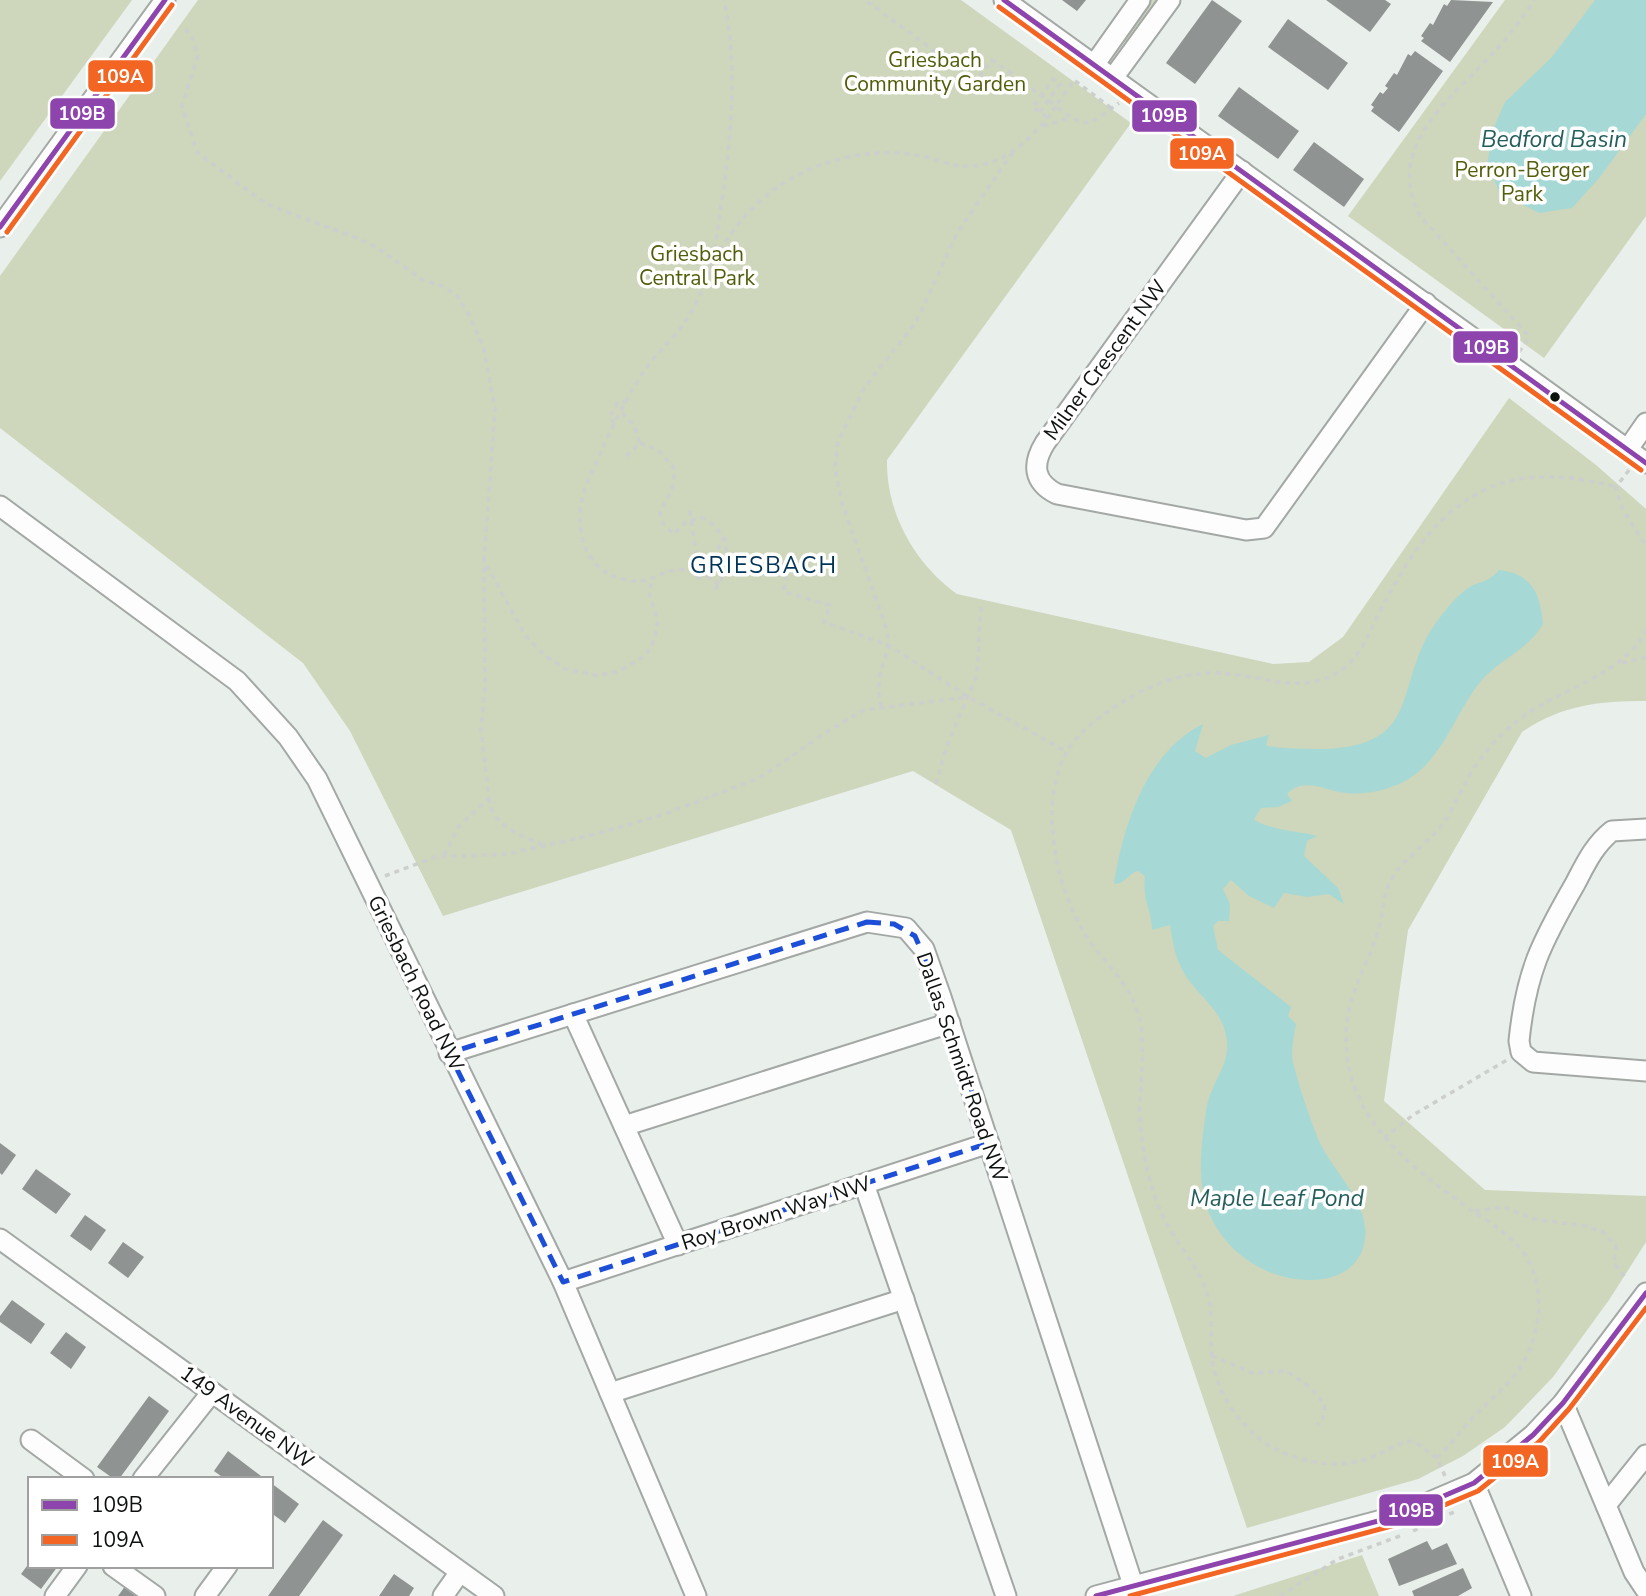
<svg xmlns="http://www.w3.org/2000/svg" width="1646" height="1596" viewBox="0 0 1646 1596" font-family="'Nunito Sans',sans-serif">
<rect width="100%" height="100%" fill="#e9efeb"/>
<g fill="#ced6bb">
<path d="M0 0H132L0 181Z"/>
<path d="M198 0H961L1131 123 887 460C886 513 915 564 957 594L1273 664 1309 662 1343 637 1509 398 1596 465 1646 509V701C1598 701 1562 705 1522 732L1408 930 1384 1101 1485 1190 1646 1196V1242L1609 1300 1553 1377 1505 1427 1463 1456 1418 1479 1247 1528 1011 830 913 771 443 916 350 731 303 663 0 428V276Z"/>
<path d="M1151 0H1161L1128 44 1122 40Z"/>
<path d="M1505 0H1646V216L1544 358 1348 216Z"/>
<path d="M1362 1555 1379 1596H1233Z"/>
</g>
<g fill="#a6d9d5">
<path d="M1595 0H1646V114L1600 177 1572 208 1539 213 1500 193 1487 164 1494 127 1505 102 1552 57Z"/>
<path d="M1499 570C1533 574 1540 594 1543 624 1525 653 1502 657 1481 681 1454 714 1441 766 1399 784 1383 791 1364 795 1346 793 1325 791 1304 776 1287 794L1292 801 1278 807 1261 808 1254 819C1264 829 1301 832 1317 836L1307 841 1304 856 1338 888 1344 904 1329 894 1307 897 1284 893 1274 908 1249 896 1231 880 1223 889 1230 904 1229 921H1218L1213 926 1218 950 1291 1007 1288 1016 1296 1024C1294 1034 1292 1045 1292 1056 1293 1069 1314 1132 1321 1145 1337 1176 1373 1208 1364 1244 1359 1265 1343 1276 1323 1279 1266 1287 1208 1244 1202 1185 1199 1161 1203 1130 1207 1106 1211 1084 1230 1064 1227 1041 1224 1013 1203 1000 1188 979 1176 963 1173 944 1170 925L1152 930C1152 909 1142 902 1145 876L1138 871C1129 873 1124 885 1114 884 1123 826 1146 752 1203 724L1195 751 1206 758 1231 745 1269 735 1266 745C1273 749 1314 749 1325 749 1424 745 1393 684 1435 624 1444 612 1455 597 1468 588 1481 580 1487 584 1499 570Z"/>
</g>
<g fill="#8f9391">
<path d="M1062 0H1086L1077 11Z"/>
<path d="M1212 0 1242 21 1195 84 1166 63Z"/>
<path d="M1326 0H1385L1391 4 1370 32Z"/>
<path d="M1451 0 1493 2 1450 62 1421 41 1424 38 1421 36 1430 23 1433 25 1444 4 1447 6Z"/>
<path d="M1288 19 1348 63 1328 90 1268 47Z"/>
<path d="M1415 51 1443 71 1399 132 1371 111 1374 107 1371 105 1380 92 1383 94 1388 88 1385 86 1394 73 1397 75 1408 54 1411 56Z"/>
<path d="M1239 87 1299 131 1278 159 1218 116Z"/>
<path d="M1314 142 1364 179 1344 207 1293 170Z"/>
<path d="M0 1143 16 1155 2 1175 0 1173Z"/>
<path d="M36 1169 71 1194 56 1214 22 1189Z"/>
<path d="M85 1215 106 1230 91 1251 70 1236Z"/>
<path d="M123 1242 144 1257 128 1278 108 1263Z"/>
<path d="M12 1300 45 1324 31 1344 0 1322V1316Z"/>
<path d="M66 1332 86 1347 71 1369 50 1353Z"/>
<path d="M149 1396 169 1411 119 1479H114L97 1467Z"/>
<path d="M228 1451 265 1479H225L214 1471Z"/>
<path d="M271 1483 299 1504 285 1523 271 1513Z"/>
<path d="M323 1520 343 1535 299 1596H268Z"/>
<path d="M1427 1541 1432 1550 1447 1543 1457 1564 1399 1586 1388 1559Z"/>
<path d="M30 1562V1566H58L41 1589 21 1574Z"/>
<path d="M1463 1568 1472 1588 1458 1596H1414L1412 1591Z"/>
<path d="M394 1574 414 1588 409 1596H379Z"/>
<path d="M126 1585 140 1596H118Z"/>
</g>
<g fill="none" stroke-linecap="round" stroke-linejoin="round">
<g stroke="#a3a8a5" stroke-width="23">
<g id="minor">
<path d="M1004 0 1646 463"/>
<path d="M1094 65 1140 0"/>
<path d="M1113 78 1170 0"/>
<path d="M1242 171 1045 443C1032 464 1033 482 1057 494L1246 530 1264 528 1426 303"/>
<path d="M0 227 165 0"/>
<path d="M1628 449 1646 423"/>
<path d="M0 506 237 681 288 737 317 779 563 1282 696 1596"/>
<path d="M1646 829 1612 831C1594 845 1585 865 1575 884 1541 943 1526 972 1519 1041L1521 1052 1533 1062 1646 1071"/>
<path d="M573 1014 678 1245"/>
<path d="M449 1053 867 922 906 928 924 949 941 997 1133 1585"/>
<path d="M624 1126 950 1023"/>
<path d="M864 1184 1006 1596"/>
<path d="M0 1239 494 1596"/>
<path d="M563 1282 989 1143"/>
<path d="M610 1393 904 1299"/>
<path d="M1563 1403 1634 1572 1646 1590"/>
<path d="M31 1440 84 1479"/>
<path d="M143 1479 212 1392"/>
<path d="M1474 1483 1521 1596"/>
<path d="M1606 1505 1646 1455"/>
<path d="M113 1566 155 1596"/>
<path d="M55 1596 77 1566"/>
<path d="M205 1596 227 1566"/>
<path d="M443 1596 460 1572"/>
<path d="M1096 1596 1397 1516 1474 1483 1533 1435 1563 1403 1646 1293"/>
</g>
</g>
<g stroke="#cccfcd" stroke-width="3.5" stroke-dasharray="5 5" stroke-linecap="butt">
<path d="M185 29 192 37 198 56 182 106 197 152 266 204 357 238 376 247 423 280 445 287 457 296 468 313 483 346 495 408 484 561 525 635 543 654 565 669 595 675 618 672 646 655 655 638 658 620 648 590 654 579"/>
<path d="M1111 108 1074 80 1056 106C1089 133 1090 123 1119 103"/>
<path d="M1040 112 1060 84 1053 79 1033 107 1048 118"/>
<path d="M1043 126 1069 118"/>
<path d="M713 259C726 174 742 85 724 0"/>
<path d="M1519 352 1528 339 1527 334 1421 217C1381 148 1454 96 1495 51 1510 35 1522 18 1534 0"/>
<path d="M622 413 634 425 640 443"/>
<path d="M614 424 610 416 619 401 628 402"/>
<path d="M640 443 658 450 674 468V484L660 513 663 524 674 534 687 521 702 518C733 532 732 567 714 591"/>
<path d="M626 456 640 443"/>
<path d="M1629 470 1616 487C1620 512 1634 525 1646 546"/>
<path d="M690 511 698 565"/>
<circle cx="701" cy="571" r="7"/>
<path d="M706 566 728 534"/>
<path d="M694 571C663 565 658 582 634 581 581 577 570 523 588 481 604 443 623 402 646 368 659 351 675 337 687 319 699 302 704 280 714 262 734 222 766 189 806 171 839 156 874 150 910 154 927 156 944 164 961 166 1002 170 1035 136 1056 106L992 60 976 81 865 0"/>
<path d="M726 572 786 575 784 592 830 605 824 622 888 645 968 697 1067 752"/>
<path d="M707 576 719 584"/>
<path d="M1622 663 1646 657"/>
<path d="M881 707C872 671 892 661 887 630L842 503 835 468 838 442 864 388 916 322 957 233 1013 152"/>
<path d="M936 784 947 745 977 675 981 602"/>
<path d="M489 798C490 825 522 836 543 845"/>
<path d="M444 855 459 826 489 798 481 729 485 686 484 561"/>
<path d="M385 876 435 857 507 854 596 834 665 814 759 778 830 730 864 710 968 697"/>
<path d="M1384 1138 1413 1115 1507 1060"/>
<path d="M1475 1211 1504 1207 1533 1219 1585 1226 1603 1232 1616 1246 1614 1263 1627 1280"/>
<path d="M1212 1356 1253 1373 1286 1371 1310 1387 1325 1405 1323 1419 1317 1425"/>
<path d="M1437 1458 1414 1441C1397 1442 1386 1452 1370 1458 1337 1470 1292 1462 1264 1442 1238 1423 1214 1389 1212 1356 1210 1332 1214 1308 1204 1285 1195 1264 1178 1245 1167 1224 1152 1197 1145 1164 1141 1133 1135 1092 1151 1047 1136 1007 1125 978 1102 960 1086 936 1056 888 1038 805 1066 753 1076 734 1099 717 1118 705 1146 686 1180 673 1214 673 1262 673 1310 702 1351 662 1367 645 1374 620 1386 600 1441 497 1499 456 1616 487"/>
<path d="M1445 1476 1437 1458C1449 1447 1458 1434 1469 1422 1487 1402 1508 1387 1523 1363 1543 1329 1546 1278 1519 1247 1505 1231 1486 1220 1468 1208 1410 1166 1349 1121 1346 1043 1344 998 1366 971 1378 931 1384 914 1382 896 1391 880 1403 859 1427 844 1442 825 1453 811 1459 793 1468 778 1480 756 1501 733 1521 718 1561 688 1622 676 1646 631"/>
<path d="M1413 1531 1454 1512"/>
<path d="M1280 1596 1338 1559 1400 1536"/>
</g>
<use href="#minor" stroke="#fcfdfc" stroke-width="19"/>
<g stroke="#fff" stroke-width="10">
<g id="bus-1">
<path d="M1004 0 1646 463"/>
<path d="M0 227 165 0"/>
<path d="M1096 1596 1397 1516 1474 1483 1533 1435 1563 1403 1646 1293"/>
</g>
</g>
<g stroke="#fff" stroke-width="10">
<g id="bus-2">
<path d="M999 7 1641 470"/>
<path d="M7 232 172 5"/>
<path d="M1130 1596 1399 1524 1478 1491 1539 1442 1569 1409 1646 1308"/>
</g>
</g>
<use href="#bus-1" stroke="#8e44ad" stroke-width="5"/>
<use href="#bus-2" stroke="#f26522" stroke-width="5"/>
</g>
<path fill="none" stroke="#1d4ed8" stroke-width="5" stroke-dasharray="14 9" stroke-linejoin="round" d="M867 922 894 924 915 936 941 997 989 1143 563 1282 449 1053Z"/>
<circle fill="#0e120f" stroke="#fff" stroke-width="2.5" cx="1555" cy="397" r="6"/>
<g text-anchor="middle" stroke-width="7" stroke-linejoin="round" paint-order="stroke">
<g font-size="21" fill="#535e0b" stroke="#fff">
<text x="935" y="67">Griesbach<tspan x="935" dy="24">Community Garden</tspan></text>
<text x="1522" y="177">Perron-Berger<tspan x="1522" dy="24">Park</tspan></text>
<text x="697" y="261">Griesbach<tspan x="697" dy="24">Central Park</tspan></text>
</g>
<g font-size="21" fill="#0e120f" stroke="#fff">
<text transform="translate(1105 360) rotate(-54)" y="7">Milner Crescent NW</text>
<text transform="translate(416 983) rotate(64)" y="7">Griesbach Road NW</text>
<text transform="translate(962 1067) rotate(71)" y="7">Dallas Schmidt Road NW</text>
<text transform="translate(776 1213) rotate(-18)" y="7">Roy Brown Way NW</text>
<text transform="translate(247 1417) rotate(36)" y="7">149 Avenue NW</text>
</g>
<g font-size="23" font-style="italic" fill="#245f5c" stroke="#fff">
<text x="1554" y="147">Bedford Basin</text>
<text x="1277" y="1206">Maple Leaf Pond</text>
</g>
<g font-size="23" letter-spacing="2" fill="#003356" stroke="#fff">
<text x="764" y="573">GRIESBACH</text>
</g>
</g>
<g stroke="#fff" stroke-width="2.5">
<rect x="87" y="59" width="67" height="34" rx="7" fill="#f26522"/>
<rect x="49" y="97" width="67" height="33" rx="7" fill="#8e44ad"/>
<rect x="1131" y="99" width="67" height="34" rx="7" fill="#8e44ad"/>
<rect x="1169" y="137" width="66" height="33" rx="7" fill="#f26522"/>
<rect x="1452" y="330" width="67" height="34" rx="7" fill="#8e44ad"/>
<rect x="1482" y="1444" width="67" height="34" rx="7" fill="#f26522"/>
<rect x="1378" y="1493" width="66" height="34" rx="7" fill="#8e44ad"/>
</g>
<g font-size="19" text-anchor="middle" font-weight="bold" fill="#fff">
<text x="120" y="83">109A</text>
<text x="82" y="120">109B</text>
<text x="1164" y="122">109B</text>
<text x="1202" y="160">109A</text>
<text x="1486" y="354">109B</text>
<text x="1515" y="1468">109A</text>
<text x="1411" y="1517">109B</text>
</g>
<rect x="28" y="1477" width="245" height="91" fill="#ffffff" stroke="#9fa09f" stroke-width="2"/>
<rect x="42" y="1500" width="35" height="10" fill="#8e44ad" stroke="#9fa09f" stroke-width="2"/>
<text x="91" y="1512" font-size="21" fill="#0e120f">109B</text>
<rect x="42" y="1535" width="35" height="10" fill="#f26522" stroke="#9fa09f" stroke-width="2"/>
<text x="91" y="1547" font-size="21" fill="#0e120f">109A</text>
</svg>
